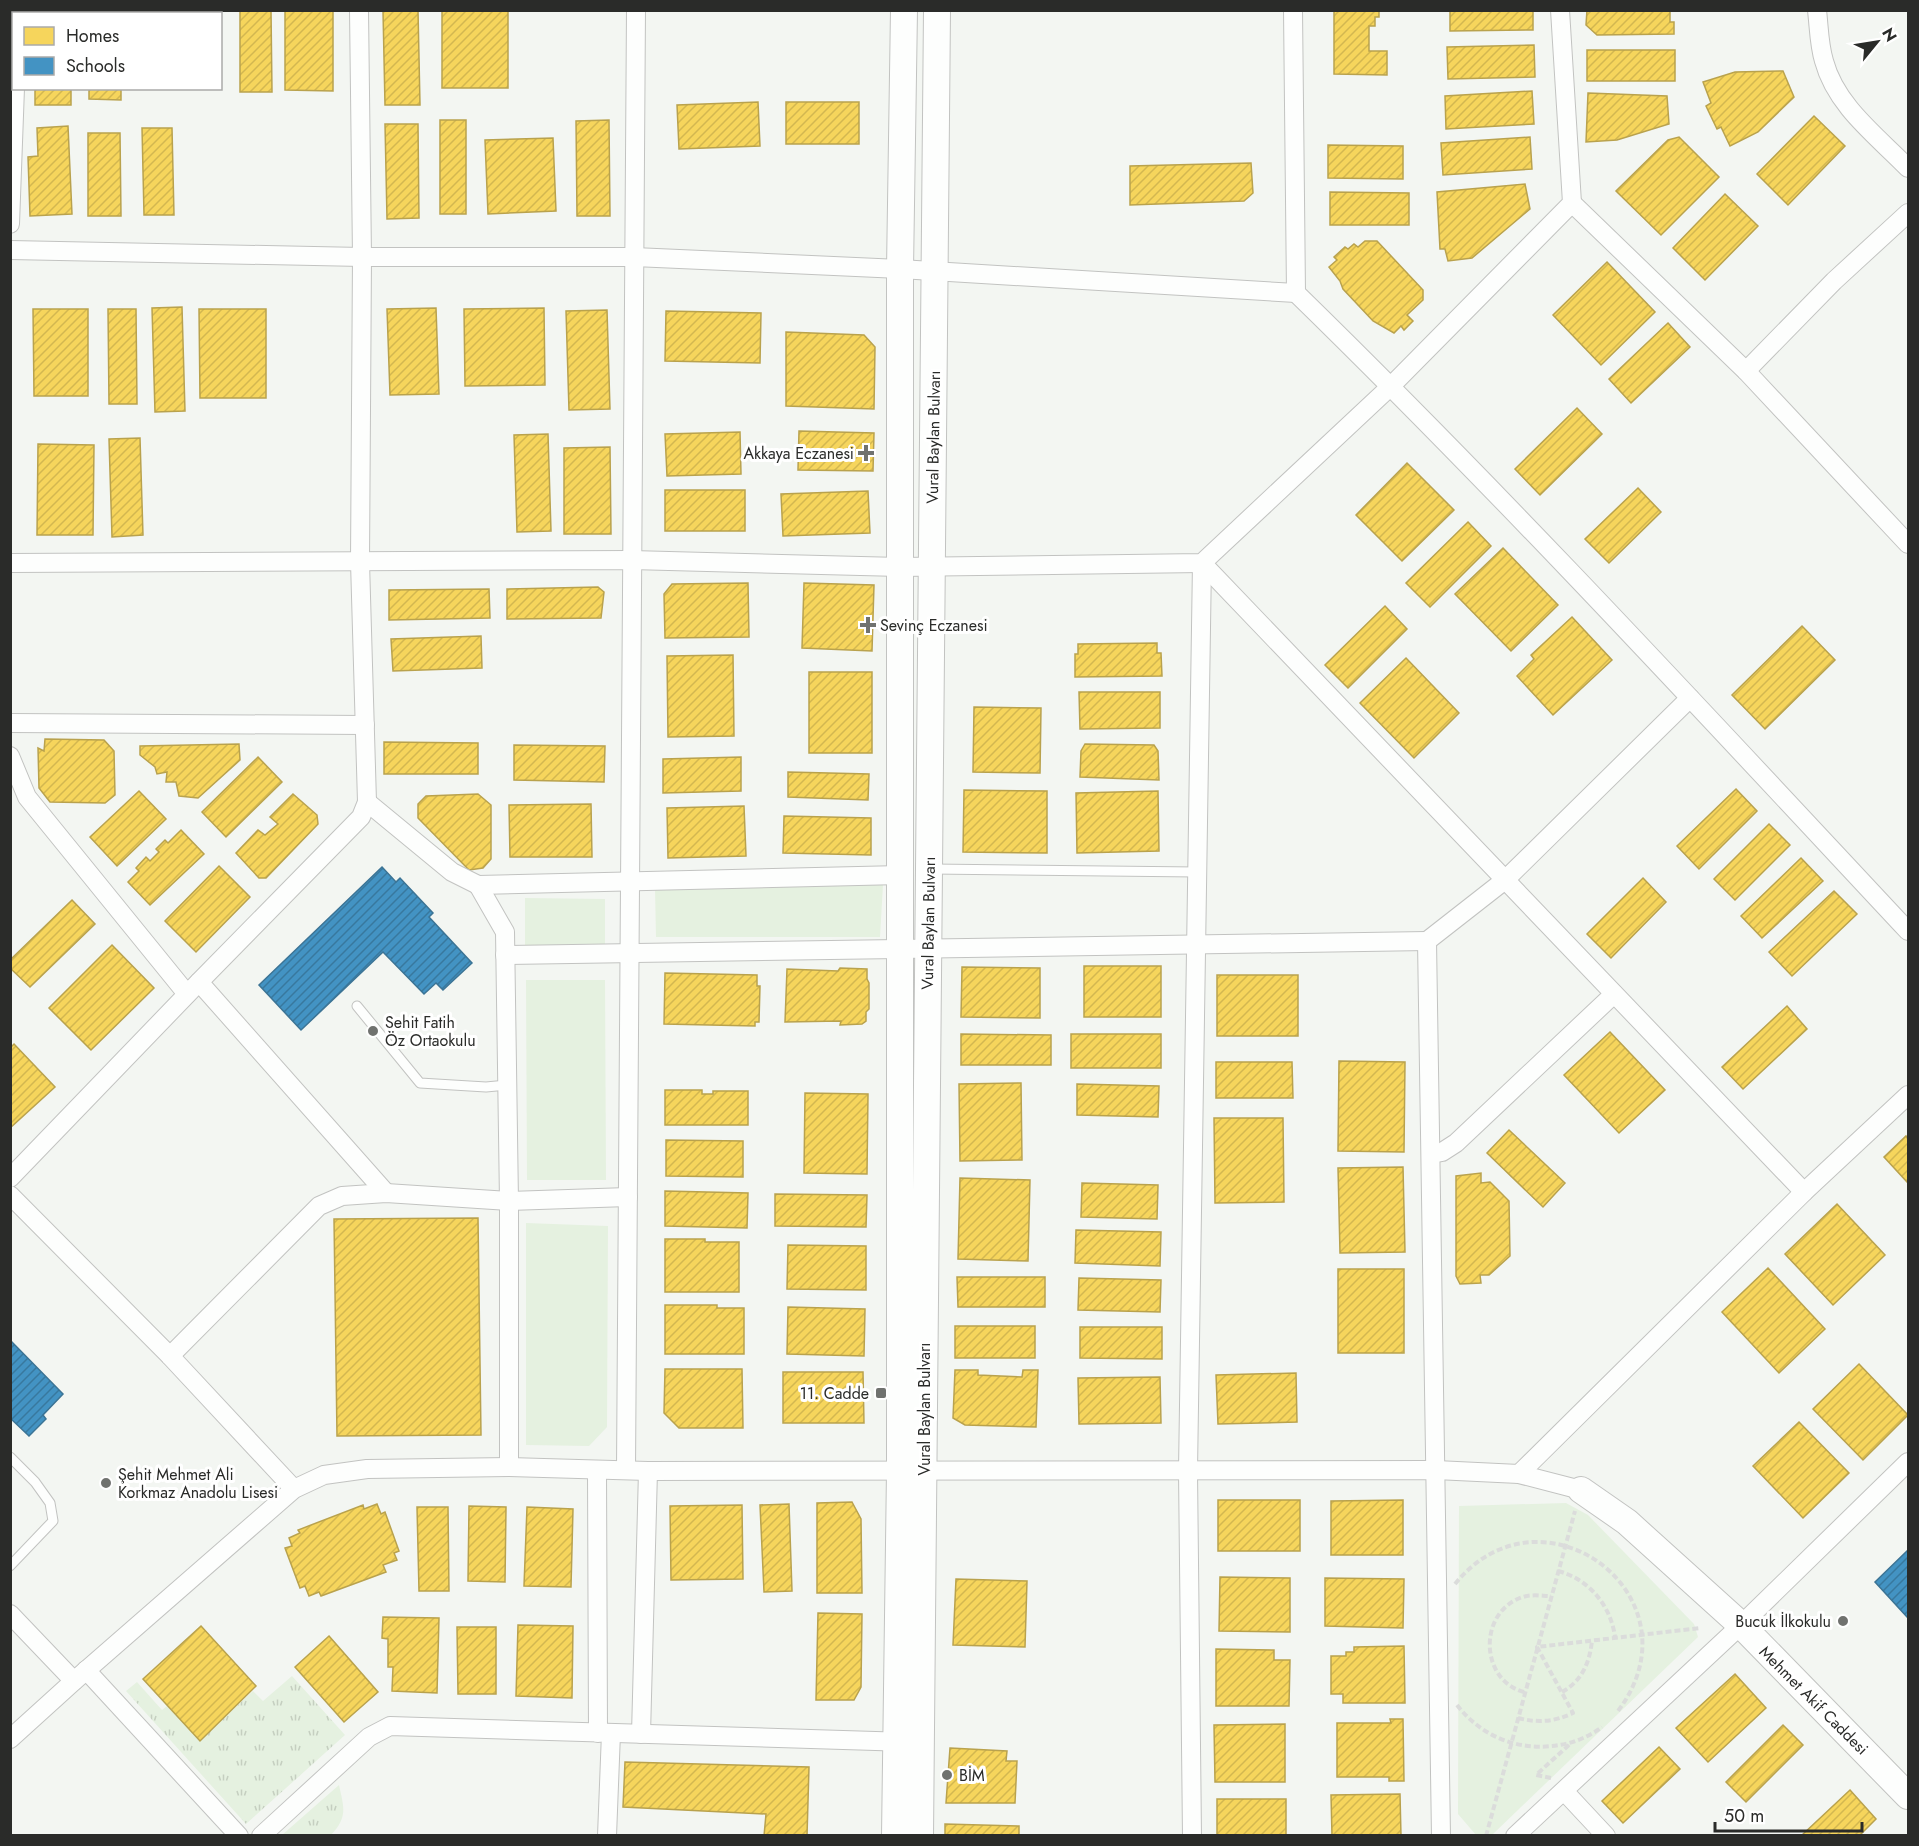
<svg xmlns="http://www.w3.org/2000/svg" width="1919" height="1846" viewBox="0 0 1919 1846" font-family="Jost,sans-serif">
<defs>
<pattern id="grass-tufts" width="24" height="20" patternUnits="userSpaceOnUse" patternTransform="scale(1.5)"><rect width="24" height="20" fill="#e5f1e0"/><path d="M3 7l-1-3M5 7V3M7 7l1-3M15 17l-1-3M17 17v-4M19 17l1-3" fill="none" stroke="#c5cfc0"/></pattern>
<pattern id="homes-hatch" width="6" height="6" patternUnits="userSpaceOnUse" patternTransform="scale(1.5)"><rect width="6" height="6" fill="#f6d55c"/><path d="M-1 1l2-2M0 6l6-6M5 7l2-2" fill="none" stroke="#d3b750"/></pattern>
<pattern id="schools-hatch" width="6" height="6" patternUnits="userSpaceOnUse" patternTransform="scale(1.5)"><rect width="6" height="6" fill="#4393c3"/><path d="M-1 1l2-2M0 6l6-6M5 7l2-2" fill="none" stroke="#38789e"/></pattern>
</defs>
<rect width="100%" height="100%" fill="#f3f6f2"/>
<g fill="url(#grass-tufts)">
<path d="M292 1676 345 1735 246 1824 126 1691 137 1682 162 1710 167 1706 200 1740 253 1691 263 1701Z"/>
<path d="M339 1785C344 1808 348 1817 331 1835H282Z"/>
</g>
<g fill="#e5f1e0">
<path d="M883 884 880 937H656L655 888Z"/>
<path d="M525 898 605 899V951H525Z"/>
<path d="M526 980H605L606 1180H527Z"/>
<path d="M526 1223 608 1226 607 1427 589 1446 526 1445Z"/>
<path d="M1566 1503 1588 1515 1694 1624 1698 1637 1492 1835H1476L1458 1814 1459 1506Z"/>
</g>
<g fill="url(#homes-hatch)" stroke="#b9a24d" stroke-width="1.5">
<path d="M41 10H71V14H37Z"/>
<rect x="91" y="10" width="32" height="4"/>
<path d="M240 10H271L272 92H240Z"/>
<path d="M285 10H333V91L285 90Z"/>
<path d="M418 10 420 105H385L383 11Z"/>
<rect x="442" y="10" width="66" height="78"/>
<path d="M1334 10H1379V17H1375V26H1369V51H1387V75L1334 74Z"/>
<path d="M1450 10H1533V30L1450 31Z"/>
<path d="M1587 10H1670V22H1674V34L1597 35 1586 25Z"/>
<path d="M1534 45 1535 77 1448 79 1447 47Z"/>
<rect x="1587" y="50" width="88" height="31"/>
<path d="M1783 71 1794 97 1758 132 1730 146 1721 127 1717 129 1706 106 1711 103 1703 82 1735 72Z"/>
<rect x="35" y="88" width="36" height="17"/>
<path d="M89 88H121V100L89 99Z"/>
<path d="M1532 91 1534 124 1446 129 1445 96Z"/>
<path d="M1588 93 1667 96 1669 124 1617 140 1586 142Z"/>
<path d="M758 102 760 146 679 149 677 105Z"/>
<rect x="786" y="102" width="73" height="42"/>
<path d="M1814 116 1845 146 1788 205 1757 174Z"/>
<rect x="440" y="120" width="26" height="94"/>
<path d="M609 120 610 216H577L576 121Z"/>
<path d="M385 124H418L419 218 387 219Z"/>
<path d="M68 126 72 214 30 216 28 157 38 156 37 128Z"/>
<path d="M142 128H172L174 215H144Z"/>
<path d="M88 133H120L121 216H88Z"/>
<path d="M1530 137 1532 169 1443 175 1441 143Z"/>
<path d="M1679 137 1719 177 1661 235 1616 191 1668 140Z"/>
<path d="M553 138 556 211 488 214 485 140Z"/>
<path d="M1328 145 1403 146V179L1328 178Z"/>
<path d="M1251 163 1253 193 1244 201 1130 205V166Z"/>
<path d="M1525 184 1530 209 1472 258 1448 261 1445 249H1440L1437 192Z"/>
<path d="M1330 192 1409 193V225H1330Z"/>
<path d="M1725 194 1758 226 1705 280 1673 248Z"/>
<path d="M1365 241H1377L1423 290V300L1407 315 1413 321 1404 330 1401 326 1394 333 1373 321 1343 289 1340 281 1329 267 1337 260 1334 257 1345 247 1348 249 1354 244 1358 247Z"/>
<path d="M1607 262 1655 312 1601 365 1553 315Z"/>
<path d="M182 307 185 411 155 412 152 308Z"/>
<path d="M436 308 439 394 390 395 387 309Z"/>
<path d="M544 308 545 385 465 386 464 309Z"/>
<path d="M33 309H88V396H34Z"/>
<path d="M108 309H136L137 404H109Z"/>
<path d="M199 309H266V398H200Z"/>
<path d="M607 310 610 409 569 410 566 311Z"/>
<path d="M666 311 761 313 760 363 665 361Z"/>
<path d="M1668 323 1690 347 1631 403 1609 379Z"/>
<path d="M786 332 864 335 875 347 874 409 786 406Z"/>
<path d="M1577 408 1602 434 1540 495 1515 469Z"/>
<path d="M799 431 874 433 873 471 798 470Z"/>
<path d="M740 432 741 474 667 476 665 434Z"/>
<path d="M548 434 551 531 517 532 514 435Z"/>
<path d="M140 438 143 535 112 537 109 439Z"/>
<path d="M38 444 94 445 93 535H37Z"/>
<path d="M610 447 611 534H564V448Z"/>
<path d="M1407 463 1454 510 1402 561 1356 515Z"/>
<path d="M1638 488 1661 512 1609 563 1585 539Z"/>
<rect x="665" y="490" width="80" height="41"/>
<path d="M868 491 870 533 783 536 781 494Z"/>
<path d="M1468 522 1491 546 1430 607 1406 583Z"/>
<path d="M1503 548 1558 605 1511 651 1455 594Z"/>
<path d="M748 583 749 637 665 638 664 594 672 584Z"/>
<path d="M804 583 874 585 872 651 802 648Z"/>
<path d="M598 587 604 592 601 618 507 619V589Z"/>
<path d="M489 589 490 618 389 620V590Z"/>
<path d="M1385 606 1407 629 1348 688 1325 665Z"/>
<path d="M1572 617 1612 660 1553 715 1517 676 1534 659 1531 655Z"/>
<path d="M1802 626 1835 660 1765 729 1732 695Z"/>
<path d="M481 636 482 668 393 671 391 639Z"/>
<path d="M1157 643V653H1161L1162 676 1075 677V654H1078V644Z"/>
<path d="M733 655 734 736 668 737 667 656Z"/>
<path d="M1406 658 1459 713 1414 758 1360 703Z"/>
<rect x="809" y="672" width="63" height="81"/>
<path d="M1079 692H1160V728L1080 729Z"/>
<path d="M974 707 1041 708 1040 773 973 772Z"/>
<path d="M45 739 104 740 114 751 115 795 105 803 50 802 39 788 38 748 44 751Z"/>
<path d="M384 742 478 743V774H384Z"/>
<path d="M239 744 240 760 198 798 179 796 176 782H166L167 772 157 774 155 767 140 755V746Z"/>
<path d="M1085 744 1154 745 1158 751 1159 780 1080 777 1081 751Z"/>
<path d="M514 745 605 746 604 782 514 780Z"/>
<path d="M258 757 282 782 226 837 202 812Z"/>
<path d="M741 757V791L663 793V759Z"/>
<path d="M788 772 869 774 868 800 788 797Z"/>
<path d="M1736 789 1757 811 1699 869 1677 846Z"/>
<path d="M964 790 1047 791V853L963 852Z"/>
<path d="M139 791 166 819 117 866 90 837Z"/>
<path d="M1158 791 1159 851 1077 853 1076 793Z"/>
<path d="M293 794 317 815 318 824 266 878H259L236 853 258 830 265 835 278 824 270 817Z"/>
<path d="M478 794 491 805V859L483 868 469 870 418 818V804L426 796Z"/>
<path d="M591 804 592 857H510L509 805Z"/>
<path d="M744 806 746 856 668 858 667 808Z"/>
<path d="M784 816 871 818V855L783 853Z"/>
<path d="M1769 824 1790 845 1735 900 1714 879Z"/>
<path d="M181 830 204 854 150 905 128 882 139 871 136 868 146 857 150 861 159 852 156 849 165 840 168 843Z"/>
<path d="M1801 858 1823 881 1762 938 1741 916Z"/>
<path d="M219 866 250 897 196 952 165 921Z"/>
<path d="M1643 878 1666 902 1611 958 1587 934Z"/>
<path d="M1834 891 1857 914 1792 976 1769 952Z"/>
<path d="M72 900 95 924 30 987 10 968V960Z"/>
<path d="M112 945 154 988 91 1050 49 1008Z"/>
<rect x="1084" y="966" width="77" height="51"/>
<path d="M962 967 1040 968V1018L961 1017Z"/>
<path d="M840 968 867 969V979L869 983V1009L866 1012V1021L862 1024 840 1025 841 1021 785 1022 787 969 838 971Z"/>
<path d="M665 973 757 975V986H760L759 1022H755V1026L664 1024Z"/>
<rect x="1217" y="975" width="81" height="61"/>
<path d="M1787 1006 1807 1029 1743 1089 1722 1067Z"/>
<path d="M1610 1032 1665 1090 1619 1133 1564 1075Z"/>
<path d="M961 1034 1051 1035V1065H961Z"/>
<rect x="1071" y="1034" width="90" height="34"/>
<path d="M14 1044 55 1087 10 1128V1048Z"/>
<path d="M1339 1061 1405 1062 1404 1152 1338 1151Z"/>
<path d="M1216 1062H1292L1293 1098H1216Z"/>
<path d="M1021 1083 1022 1160 960 1161 959 1084Z"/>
<path d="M1077 1084 1159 1086 1158 1117 1077 1115Z"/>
<path d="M665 1090H702V1094H713V1091H748V1125H665Z"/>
<path d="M805 1093 868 1094 867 1174 804 1173Z"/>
<path d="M1214 1118H1283L1284 1202 1215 1203Z"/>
<path d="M1509 1130 1565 1183 1543 1207 1487 1153Z"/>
<path d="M1906 1136 1908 1139V1183L1884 1157Z"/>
<path d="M666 1140 743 1141V1177L666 1176Z"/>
<path d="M1403 1167 1405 1252 1340 1253 1338 1168Z"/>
<path d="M1481 1173V1183L1490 1182 1509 1201 1510 1256 1489 1275H1480L1481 1283 1460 1284 1456 1276V1176Z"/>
<path d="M960 1178 1030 1180 1028 1261 958 1259Z"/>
<path d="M1082 1183 1158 1185 1157 1219 1081 1217Z"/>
<path d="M665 1191 748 1193 747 1228 665 1226Z"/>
<path d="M775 1194 867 1195 866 1227 775 1226Z"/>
<path d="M1837 1204 1885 1255 1833 1305 1785 1254Z"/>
<path d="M478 1218 481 1435 337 1436 334 1219Z"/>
<path d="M1076 1230 1161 1232 1160 1266 1075 1263Z"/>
<path d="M665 1239H705V1242H739V1292H665Z"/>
<path d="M788 1245 866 1246V1290L787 1289Z"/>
<path d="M1768 1268 1825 1329 1779 1373 1722 1312Z"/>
<rect x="1338" y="1269" width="66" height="84"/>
<path d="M957 1277H1045V1307H958Z"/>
<path d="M1079 1278 1161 1280 1160 1312 1078 1310Z"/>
<path d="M665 1305H717V1308H744V1354H665Z"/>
<path d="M788 1307 865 1309 864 1356 787 1354Z"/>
<rect x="955" y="1326" width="80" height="32"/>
<path d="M1080 1327H1162V1359L1080 1358Z"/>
<path d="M1859 1364 1908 1415 1863 1460 1813 1409Z"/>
<path d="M665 1369H742L743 1428H679L664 1413Z"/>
<path d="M955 1370H978V1375L1022 1377 1023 1370H1038L1036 1427 965 1425 953 1418Z"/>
<path d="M783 1372H863L864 1423H783Z"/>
<path d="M1296 1373 1297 1422 1218 1424 1216 1375Z"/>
<path d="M1160 1377 1161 1423 1079 1424 1078 1378Z"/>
<path d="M1799 1422 1849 1473 1803 1518 1753 1466Z"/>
<rect x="1218" y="1500" width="82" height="51"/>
<path d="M1403 1500V1555H1331V1501Z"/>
<path d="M852 1502 861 1519 862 1593H817V1503Z"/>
<path d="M377 1504 381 1514 385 1512 399 1551 394 1553 397 1560 383 1565 386 1572 321 1596 319 1592 309 1596 305 1586 300 1588 285 1548 292 1546 289 1538 300 1533 298 1530 363 1505 364 1509Z"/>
<path d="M789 1504 792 1591 764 1592 760 1505Z"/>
<path d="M742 1505 743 1579 671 1580 670 1506Z"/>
<path d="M469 1506 506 1507 505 1582 468 1581Z"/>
<path d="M417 1507H448L449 1591H419Z"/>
<path d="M527 1507 573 1509 571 1587 524 1586Z"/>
<path d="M1220 1577 1290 1578V1632L1219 1631Z"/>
<path d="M1325 1578 1404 1579 1403 1628 1325 1626Z"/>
<path d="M956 1579 1027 1581 1025 1647 953 1645Z"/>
<path d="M818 1613 862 1614 861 1687 854 1700H816Z"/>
<path d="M383 1617 439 1618 437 1693 392 1691 393 1667H388V1639L382 1638Z"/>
<path d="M518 1625 573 1626 572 1698 516 1696Z"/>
<path d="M201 1626 256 1686 200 1741 143 1679Z"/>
<path d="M457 1627H496V1694H458Z"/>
<path d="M329 1636 378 1692 344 1722 295 1667Z"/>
<path d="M1404 1646 1405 1703H1343V1694H1331V1656H1346V1652H1354V1647Z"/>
<path d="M1216 1649 1274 1650V1660H1290L1289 1706H1216Z"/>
<path d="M1735 1674 1766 1708 1708 1762 1676 1728Z"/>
<path d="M1390 1719H1403L1404 1781H1389V1777H1337V1723H1391Z"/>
<path d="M1285 1724V1782H1215L1214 1725Z"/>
<path d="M1783 1725 1803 1745 1746 1802 1726 1782Z"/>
<path d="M1659 1747 1680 1769 1623 1823 1602 1801Z"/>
<path d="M950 1748 1007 1751 1006 1761H1017L1015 1803H946Z"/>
<path d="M625 1762 809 1767 807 1836H764L766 1814 623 1807Z"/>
<path d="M1850 1790 1876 1819 1859 1836H1801Z"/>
<path d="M1400 1794 1401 1836H1332L1331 1795Z"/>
<rect x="1217" y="1799" width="69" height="37"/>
<path d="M945 1824 1019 1826V1836H945Z"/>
</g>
<g fill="url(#schools-hatch)" stroke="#3c7495" stroke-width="1.5">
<path d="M382 867 396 882 400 878 433 913 429 917 472 963 443 990 436 983 424 994 383 952 301 1030 259 985Z"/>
<path d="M10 1340 63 1394 43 1415 46 1419 29 1436 10 1418Z"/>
<path d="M1908 1550V1618L1875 1582Z"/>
</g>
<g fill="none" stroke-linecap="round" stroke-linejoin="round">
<g stroke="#c2c3c1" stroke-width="11">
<g id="lane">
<path d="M931 869 1197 872"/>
<path d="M357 1006 420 1083 486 1087 507 1085"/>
<path d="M10 1457 35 1482 50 1503 53 1521 10 1566"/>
</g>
</g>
<g stroke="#c2c3c1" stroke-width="20">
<g id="street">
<path d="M1293 10 1296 293C1507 499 1707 716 1908 931"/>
<path d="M1817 10C1819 27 1819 45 1824 61 1836 106 1877 136 1908 168"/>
<path d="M17 14V10"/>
<path d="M1572 203 1746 371 1908 544"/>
<path d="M10 224 15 88"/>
<path d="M10 250 362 257H634L900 269 1296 293"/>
<path d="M1746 371 1834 281 1908 213"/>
<path d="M10 563 631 560 900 567 1202 563 1391 386 1572 203 1560 10"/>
<path d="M1202 563 1804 1192"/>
<path d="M10 723 365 725"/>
<path d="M10 756 27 797 187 994"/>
<path d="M367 802 452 872 478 885 901 875"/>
<path d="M478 885 505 932 509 1201V1467"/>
<path d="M505 955 1427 941"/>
<path d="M199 982 386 1193"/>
<path d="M1431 1154 1442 1152 1456 1143 1614 994"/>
<path d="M10 1178 199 982 361 817 367 802 360 562 362 257 359 10"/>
<path d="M10 1195 170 1356 294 1489"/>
<path d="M170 1356 319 1206 342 1196 386 1193 509 1201 628 1197"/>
<path d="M626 1470 636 10"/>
<path d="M597 1471 598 1733"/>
<path d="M1519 1474 1804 1192 1908 1095"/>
<path d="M10 1614 74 1681"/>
<path d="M86 1670 239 1836"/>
<path d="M641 1734 648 1471"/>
<path d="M10 1739 74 1681 294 1489 324 1475 367 1469 509 1467 648 1471 1436 1470 1519 1474 1581 1490"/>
<path d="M1564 1791 1606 1836"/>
<path d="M261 1836 369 1737 390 1726 908 1742"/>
<path d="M607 1836 611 1733"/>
<path d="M1192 1836 1188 1471 1202 563"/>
<path d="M1441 1836 1427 941 1505 880 1690 698"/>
<path d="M1515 1836 1741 1625 1908 1462"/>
</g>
</g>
<g stroke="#c2c3c1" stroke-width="28">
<g id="secondary">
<path d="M1581 1490 1627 1522 1741 1625 1908 1796"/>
<path d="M895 1836 900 1471V269L904 10"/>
<path d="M920 1836 937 10"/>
</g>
</g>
<g stroke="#dbdcdb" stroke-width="4" stroke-dasharray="6 3" stroke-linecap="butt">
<path d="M1558 1571C1589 1579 1611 1606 1615 1637"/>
<path d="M1455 1584C1542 1476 1704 1597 1618 1711"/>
<path d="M1524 1692C1479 1680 1478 1611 1523 1597 1532 1594 1542 1596 1551 1596"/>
<path d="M1562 1692C1582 1681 1590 1662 1592 1640"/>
<path d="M1457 1705C1484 1740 1526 1754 1569 1743 1580 1740 1593 1734 1602 1727"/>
<path d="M1518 1718C1538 1723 1554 1722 1573 1713L1537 1647 1700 1628"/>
<path d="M1551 1778 1536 1775 1570 1744"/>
<path d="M1486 1836 1575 1511"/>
</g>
<use href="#lane" stroke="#fdfefd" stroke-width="9"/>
<use href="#street" stroke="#fdfefd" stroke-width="18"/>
<use href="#secondary" stroke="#fdfefd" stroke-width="26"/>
</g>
<g fill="#70726f" stroke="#fff" stroke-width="2">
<path d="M863 444h6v6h6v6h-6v6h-6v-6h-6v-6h6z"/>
<path d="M865 616h6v6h6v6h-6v6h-6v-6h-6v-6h6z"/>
<circle cx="373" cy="1031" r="6"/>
<rect x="875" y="1387" width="12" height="12" rx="3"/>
<circle cx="106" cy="1483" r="6"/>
<circle cx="1843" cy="1621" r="6"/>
<circle cx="947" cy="1775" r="6"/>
</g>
<g text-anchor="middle" stroke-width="6" stroke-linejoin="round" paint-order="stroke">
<g font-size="16" fill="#2a2b29" stroke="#fff">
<text transform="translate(933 437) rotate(-89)" y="6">Vural Baylan Bulvarı</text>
<text transform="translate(928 923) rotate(-89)" y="6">Vural Baylan Bulvarı</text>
<text transform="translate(924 1409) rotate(-90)" y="6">Vural Baylan Bulvarı</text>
<text transform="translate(1814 1700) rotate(45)" y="6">Mehmet Akif Caddesi</text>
</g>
<g font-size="16" fill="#2a2b29" stroke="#fff" text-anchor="start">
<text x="854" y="459" text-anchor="end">Akkaya Eczanesi</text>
<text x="880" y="631">Sevinç Eczanesi</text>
<text x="385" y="1028">Şehit Fatih<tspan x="385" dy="18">Öz Ortaokulu</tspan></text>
<text x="869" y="1399" text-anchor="end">11. Cadde</text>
<text x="118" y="1480">Şehit Mehmet Ali<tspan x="118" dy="18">Korkmaz Anadolu Lisesi</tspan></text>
<text x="1831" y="1627" text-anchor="end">Bucuk İlkokulu</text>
<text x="959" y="1781">BİM</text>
</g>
</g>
<rect width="1919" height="1846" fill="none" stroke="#2a2b29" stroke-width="24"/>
<rect x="12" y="12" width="210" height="78" fill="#ffffff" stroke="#aaaaa9" stroke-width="1.5"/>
<rect x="24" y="27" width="30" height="18" fill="#f6d55c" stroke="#aaaaa9" stroke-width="1.5"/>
<text x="66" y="42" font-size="18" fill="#2a2b29">Homes</text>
<rect x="24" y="57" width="30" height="18" fill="#4393c3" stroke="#aaaaa9" stroke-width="1.5"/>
<text x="66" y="72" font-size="18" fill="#2a2b29">Schools</text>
<g transform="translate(1877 42) rotate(60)" stroke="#ffffff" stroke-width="4.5" paint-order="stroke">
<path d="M0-4.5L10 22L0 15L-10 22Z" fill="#2a2b29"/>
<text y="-9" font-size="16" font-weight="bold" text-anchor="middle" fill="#2a2b29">N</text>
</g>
<path d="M1715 1822v9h147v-9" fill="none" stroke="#2a2b29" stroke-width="3"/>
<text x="1724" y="1822" font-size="18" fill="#2a2b29" stroke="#ffffff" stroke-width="4.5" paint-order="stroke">50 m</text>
</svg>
